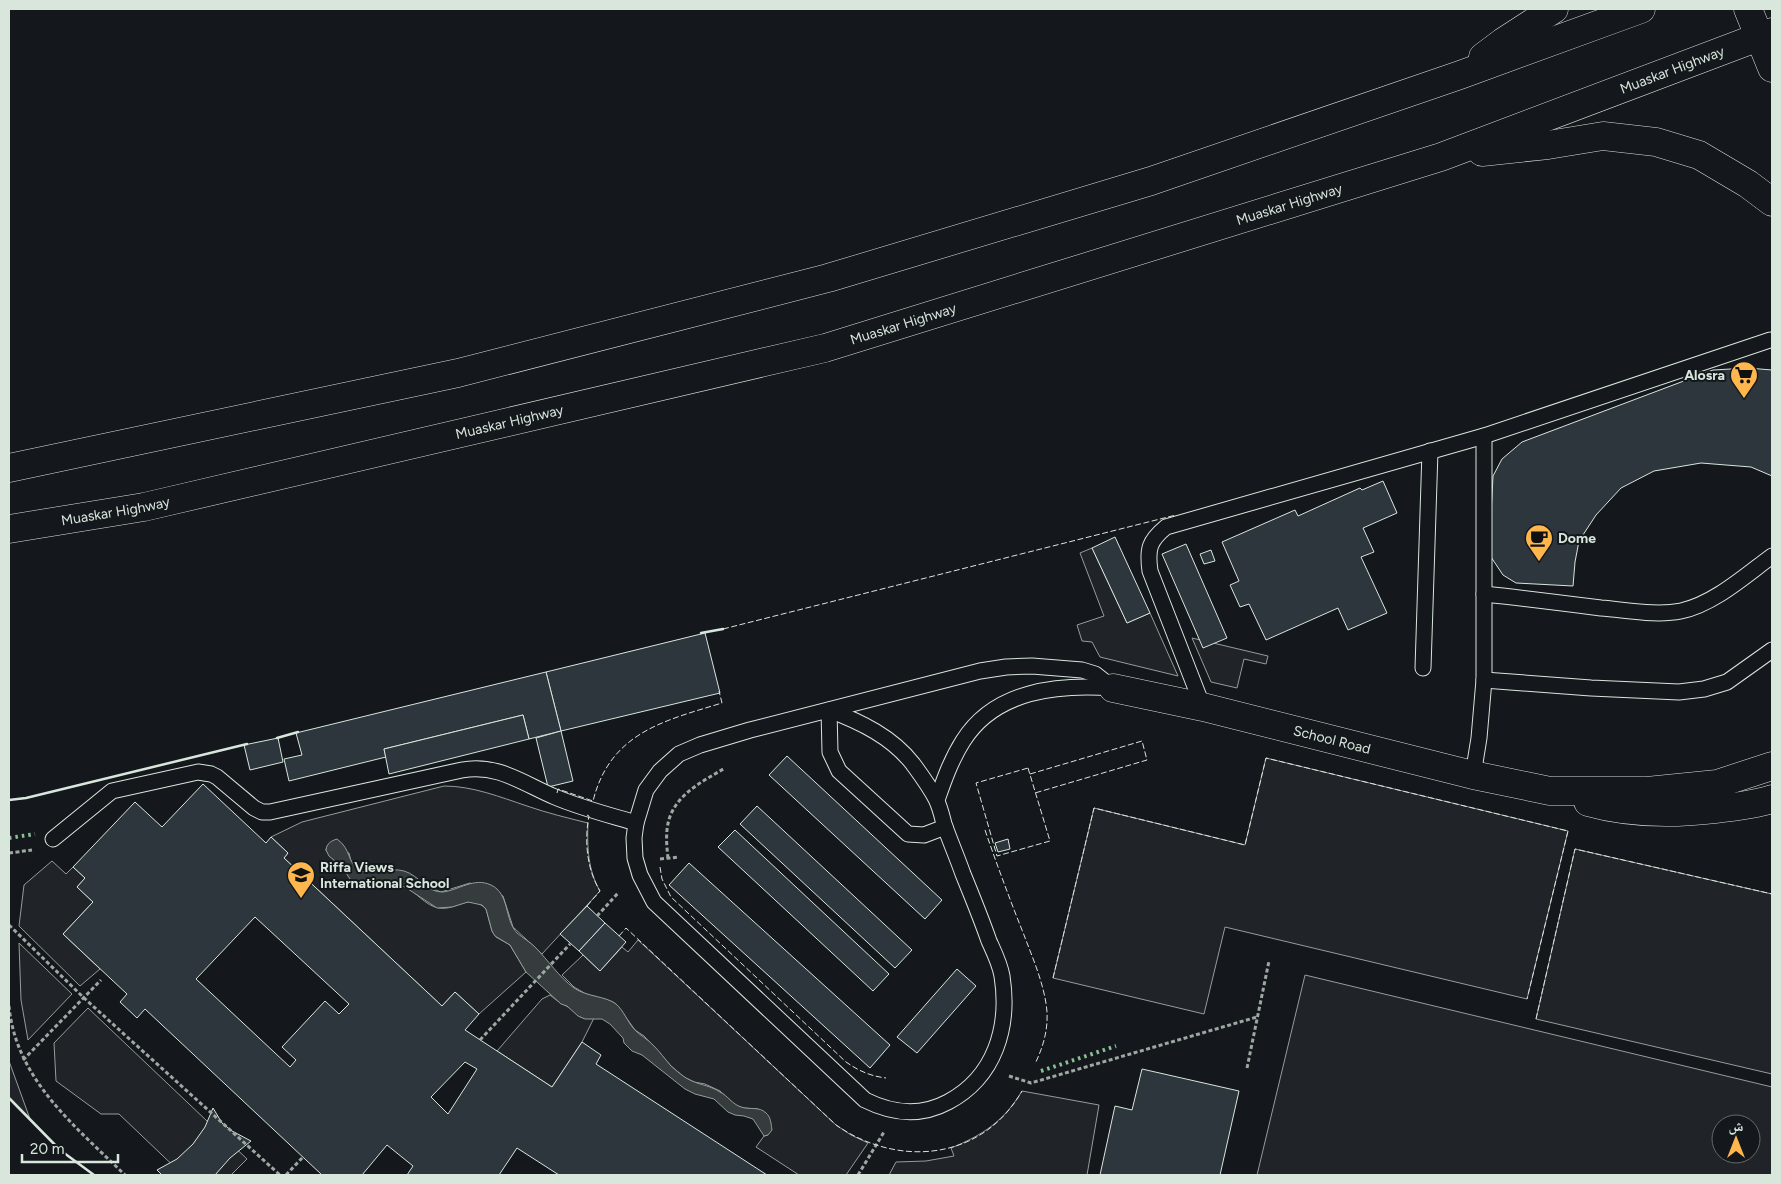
<svg xmlns="http://www.w3.org/2000/svg" width="1781" height="1184" viewBox="0 0 1781 1184" font-family="Figtree,'Noto Naskh Arabic',sans-serif">
<rect width="100%" height="100%" fill="#14181c"/>
<g fill="#202428" stroke="#939e99" fill-rule="evenodd">
<path d="M1092 548 1127 623 1150 613 1178 676 1100 657 1092 642 1082 641 1077 625 1104 616 1080 553Z"/>
<path d="M1192 638 1268 656 1266 664 1244 659 1237 688 1211 682Z"/>
<path d="M1266 758 1568 831 1527 999 1225 927 1204 1014 1053 978 1094 808 1245 845Z"/>
<path d="M444 786C473 786 500 797 527 806 547 813 568 818 588 823 587 848 588 870 600 891L542 954 513 927 503 896 470 883 441 892 425 886 418 879 397 871 375 873 359 871 351 861 349 853 327 846 326 850C332 860 357 885 369 888 380 890 392 882 403 886 416 891 425 906 439 908 457 911 469 892 486 909L492 931 496 937 510 945 526 972 479 1014 455 992 442 1006 284 858 288 853 271 837 302 822Z"/>
<path d="M1575 849 1772 894V1074L1536 1019Z"/>
<path d="M52 861 66 874 73 867 85 878 77 887 93 902 63 934 100 969 80 986 19 926 24 885Z"/>
<path d="M638 940 836 1125 851 1135 868 1143 846 1175H799L756 1147 764 1136 768 1135 758 1109 743 1108 735 1105 720 1091 705 1084 694 1082 684 1077 671 1066 644 1036 635 1030 617 1005 613 1002 586 994 574 987 562 975 583 955 600 971 622 947 628 952Z"/>
<path d="M19 943 72 994 28 1040 21 1000Z"/>
<path d="M1305 975 1772 1087V1175H1257ZM1721 1124H1751V1154H1721Z"/>
<path d="M550 995C557 1001 561 1003 568 1007 581 1014 575 1020 594 1018L582 1042 552 1087 497 1051 542 999Z"/>
<path d="M88 1008 247 1159 231 1175H183L119 1114H101L56 1081 54 1043Z"/>
<path d="M9 1061 30 1119 9 1098Z"/>
<path d="M1022 1091 1099 1105 1087 1175H889L896 1162 926 1161 954 1156 951 1148C983 1135 1004 1121 1022 1091Z"/>
</g>
<path fill="#363b3e" stroke="#939e99" d="M337 839C352 850 346 861 360 871 375 875 389 867 404 871 419 875 427 893 443 892 459 890 474 877 491 885 510 894 504 919 517 933 523 938 530 942 535 947 548 960 559 977 574 988 587 997 606 996 616 1004 624 1011 627 1021 634 1029 639 1035 648 1039 654 1046 660 1052 665 1059 671 1066 677 1071 684 1078 692 1081 701 1085 711 1086 720 1092 728 1096 732 1104 741 1107 749 1110 759 1106 766 1113 771 1117 771 1124 772 1130L768 1135 764 1136 753 1119 744 1116 735 1115 728 1112 714 1099 695 1094 685 1089 642 1055 632 1051 624 1043 623 1038 610 1024 602 1019H585L578 1016 567 1006 561 1004 526 972 510 945 495 936 492 931 486 909 482 905 468 902 452 907 437 908 405 887 397 884 369 888 359 886 352 882 342 867 329 856 326 850C327 843 331 841 337 839Z"/>
<g fill="#2c363c" stroke="#d8e6dc" fill-rule="evenodd">
<path d="M1748 368 1772 370V476L1751 467 1701 463 1654 471 1621 488 1596 515 1579 541 1575 562 1573 586 1516 583 1503 575 1489 554 1493 476 1502 459 1522 442 1713 370Z"/>
<path d="M1383 481 1397 513 1363 528 1374 552 1361 557 1387 613 1348 630 1338 608 1266 640 1249 604 1240 607 1230 585 1239 581 1222 542 1295 510 1298 516 1360 488 1362 490Z"/>
<path d="M1115 537 1150 613 1127 623 1092 548Z"/>
<path d="M1186 544 1227 638 1203 648 1162 554Z"/>
<path d="M1211 550 1215 561 1204 564 1200 554Z"/>
<path d="M705 633 720 693 561 731 546 672Z"/>
<path d="M546 672 561 731 529 739 523 715 384 749 386 757 289 781 284 759 302 755 296 733Z"/>
<path d="M523 715 529 739 389 774 384 749Z"/>
<path d="M561 731 573 781 548 787 536 738Z"/>
<path d="M278 738 283 762 250 770 244 745Z"/>
<path d="M787 756 942 900 925 919 769 775Z"/>
<path d="M203 784 266 843 271 837 288 853 284 858 442 1006 455 992 479 1014 465 1030 552 1087 582 1042 601 1055 596 1064 767 1175H559L517 1148 499 1175H407L413 1166 387 1145 362 1175H322L145 1009 137 1018 120 1002 127 994 63 934 93 902 77 887 85 878 73 867 135 802 162 827ZM255 917 349 1004 339 1014 325 1001 282 1047 296 1060 290 1067 196 979ZM465 1062 477 1069 448 1114 431 1097Z"/>
<path d="M757 806 912 950 895 968 740 824Z"/>
<path d="M735 830 889 974 873 991 718 847Z"/>
<path d="M1008 839 1010 849 998 852 995 843Z"/>
<path d="M689 863 890 1045 870 1068 669 885Z"/>
<path d="M587 906 605 923 579 951 560 934Z"/>
<path d="M605 923 626 942 600 971 579 951Z"/>
<path d="M957 969 976 986 917 1053 897 1037Z"/>
<path d="M1142 1069 1239 1091 1220 1175H1100L1115 1106 1132 1110Z"/>
<path d="M213 1108 222 1123 232 1131 251 1141 230 1158 215 1175H162L157 1170 177 1159 193 1144 205 1127Z"/>
</g>
<g fill="none" stroke-linecap="round" stroke-linejoin="round">
<g stroke="#d8e6dc" stroke-width="17">
<g id="service">
<path d="M1484 594C1523 598 1562 603 1601 608 1627 610 1656 616 1681 611 1714 604 1746 575 1772 556"/>
<path d="M1423 668 1430 451"/>
<path d="M1484 680 1591 688 1679 692 1704 689 1727 682 1772 650"/>
<path d="M1203 707 1150 571C1147 549 1149 541 1166 527L1484 436 1770 340"/>
<path d="M829 710C861 722 892 737 913 764 921 775 930 787 936 799 940 807 942 816 944 824 950 841 957 857 963 874 972 896 981 918 989 941 994 952 1000 964 1002 976 1010 1027 995 1077 948 1102 920 1117 891 1113 865 1100L654 902 640 875 635 858 634 838 636 823 646 790 660 771 679 754 700 745 750 730 980 671 1006 667 1032 666 1082 670 1095 674 1113 688"/>
<path d="M829 710 830 752 839 771 908 834 924 835 945 827"/>
<path d="M1473 775 1479 738 1484 680V436"/>
<path d="M937 800C944 780 951 760 963 741 995 690 1058 684 1113 688"/>
<path d="M53 839 112 791 198 772 211 774 217 777 254 808 262 812H270L462 770C497 763 524 784 555 797 581 808 609 815 636 823"/>
</g>
</g>
<g stroke="#d8e6dc" stroke-width="29">
<g id="minor">
<path d="M1748 9 1772 68"/>
<path id="s1" d="M1113 688 1203 707 1473 775 1550 791H1647L1717 784 1772 766"/>
<path d="M1588 802C1630 814 1672 814 1715 809 1735 807 1753 805 1772 799"/>
</g>
</g>
<g stroke="#d8e6dc" stroke-width="29">
<g id="primary">
<path d="M1483 57 1503 42 1554 9"/>
<path d="M1482 152 1548 145 1603 136 1656 142 1699 155 1748 184 1772 202"/>
<path d="M9 468 458 373 828 278 1151 181 1460 75 1641 9"/>
<path id="s2" d="M9 529 144 507 825 348 1441 157 1772 32"/>
</g>
</g>
<g stroke="#9da8a2" stroke-width="3" stroke-dasharray="4 2.5" stroke-linecap="butt">
<path d="M9 853 32 850"/>
<path d="M668 858C667 849 666 839 667 830 670 797 700 783 725 768"/>
<path d="M660 859 679 857"/>
<path d="M597 916 619 892"/>
<path d="M9 925 84 998 280 1175"/>
<path d="M9 1006C16 1080 76 1127 125 1175"/>
<path d="M480 1040 570 944"/>
<path d="M23 1060 101 980"/>
<path d="M1247 1068 1269 961"/>
<path d="M1009 1076 1031 1083 1257 1017"/>
<path d="M286 1175 303 1157"/>
<path d="M858 1175 884 1132"/>
</g>
<use href="#service" stroke="#14181c" stroke-width="15"/>
<use href="#minor" stroke="#14181c" stroke-width="28"/>
<use href="#primary" stroke="#14181c" stroke-width="28"/>
<g stroke="#8ac095" stroke-width="4" stroke-dasharray="2.5 4" stroke-linecap="butt">
<path d="M9 838 35 834"/>
<path d="M1041 1071 1116 1046"/>
</g>
<g stroke="#d8e6dc" stroke-width="1" stroke-dasharray="6 2.5" stroke-linecap="butt">
<path d="M723 629 1176 515"/>
<path d="M1028 768 1050 841 997 856 976 783Z"/>
<path d="M1030 774 1142 741 1147 760 1035 793"/>
<path d="M557 793 558 789 593 801C610 733 663 721 722 703L719 691"/>
<path d="M587 815 589 816C584 841 587 870 600 891L587 906"/>
<path d="M985 830C997 865 1010 900 1024 935 1033 959 1045 986 1047 1012 1048 1031 1043 1047 1035 1064"/>
<path d="M660 867 662 879 671 897 846 1062C859 1071 870 1076 886 1078"/>
<path d="M619 936 626 928 836 1125C898 1168 982 1161 1022 1091"/>
<path d="M1053 978 1094 808 1245 845 1266 758 1568 831 1527 999"/>
<path d="M1536 1019 1575 849 1772 894"/>
</g>
<g stroke="#d8e6dc" stroke-width="2.5">
<path d="M701 633 723 629"/>
<path d="M277 738 298 732"/>
<path d="M9 800 26 798 247 744"/>
<path d="M9 1098 60 1150 94 1175"/>
</g>
</g>
<defs>
<g id="supermarket-pin" transform="scale(1.4375)"><path d="M0 17L-7.5 6A9.5 9.5 0 1 1 7.5 6Z" fill="#ffb74d" stroke="#14181c"/><path d="M-6-5.5h2.5l.6 2H6L4.5 2H-2.5L-4.4-4H-6ZM-1.5 3.2a1.3 1.3 0 1 0 .1 0ZM3 3.2a1.3 1.3 0 1 0 .1 0Z" fill="#111"/></g>
<g id="cafe-pin" transform="scale(1.4375)"><path d="M0 17L-7.5 6A9.5 9.5 0 1 1 7.5 6Z" fill="#ffb74d" stroke="#14181c"/><path d="M-5.5-4.5H6V0H3Q3 3.5 0 3.5H-2.5Q-5.5 3.5-5.5 0ZM3-3.2v2h1.7v-2ZM-6 4.5H4V6H-6Z" fill="#111"/></g>
<g id="school-pin" transform="scale(1.4375)"><path d="M0 17L-7.5 6A9.5 9.5 0 1 1 7.5 6Z" fill="#ffb74d" stroke="#14181c"/><path d="M0-5L7-2L0 1L-7-2ZM-4 1L0 2.5L4 1V4Q0 6-4 4Z" fill="#111"/></g>
</defs>
<g fill-rule="evenodd">
<use href="#supermarket-pin" x="1744" y="375"/>
<use href="#cafe-pin" x="1539" y="538"/>
<use href="#school-pin" x="301" y="875"/>
</g>
<g text-anchor="middle" stroke-width="4" stroke-linejoin="round" paint-order="stroke">
<g font-size="14" fill="#d8e6dc" stroke="#14181c">
<text dy="5" stroke="none"><textPath href="#s2" startOffset="1728">Muaskar Highway</textPath></text>
<text dy="5" stroke="none"><textPath href="#s2" startOffset="1322">Muaskar Highway</textPath></text>
<text dy="5" stroke="none"><textPath href="#s2" startOffset="918">Muaskar Highway</textPath></text>
<text dy="5" stroke="none"><textPath href="#s2" startOffset="512">Muaskar Highway</textPath></text>
<text dy="5" stroke="none"><textPath href="#s2" startOffset="108">Muaskar Highway</textPath></text>
<text dy="5" stroke="none"><textPath href="#s1" startOffset="225">School Road</textPath></text>
</g>
<g font-size="14" font-weight="bold" fill="#d8e6dc" stroke="#14181c" text-anchor="start">
<text x="1725" y="380" text-anchor="end">Alosra</text>
<text x="1558" y="543">Dome</text>
<text x="320" y="872">Riffa Views<tspan x="320" dy="16">International School</tspan></text>
</g>
</g>
<rect width="1781" height="1184" fill="none" stroke="#d8e6dc" stroke-width="20"/>
<g transform="translate(1736 1139)"><circle r="24" fill="#14181c" stroke="#626a69"/>
<path d="M0-4L9 19L0 12L-9 19Z" fill="#ffb74d"/>
<text y="-8" font-size="14" font-weight="bold" text-anchor="middle" fill="#d8e6dc">ش</text>
</g>
<path d="M22 1154v8h96v-8" fill="none" stroke="#d8e6dc" stroke-width="2.5"/>
<text x="30" y="1154" font-size="15" fill="#d8e6dc" stroke="#14181c" stroke-width="4" paint-order="stroke">20 m</text>
</svg>
